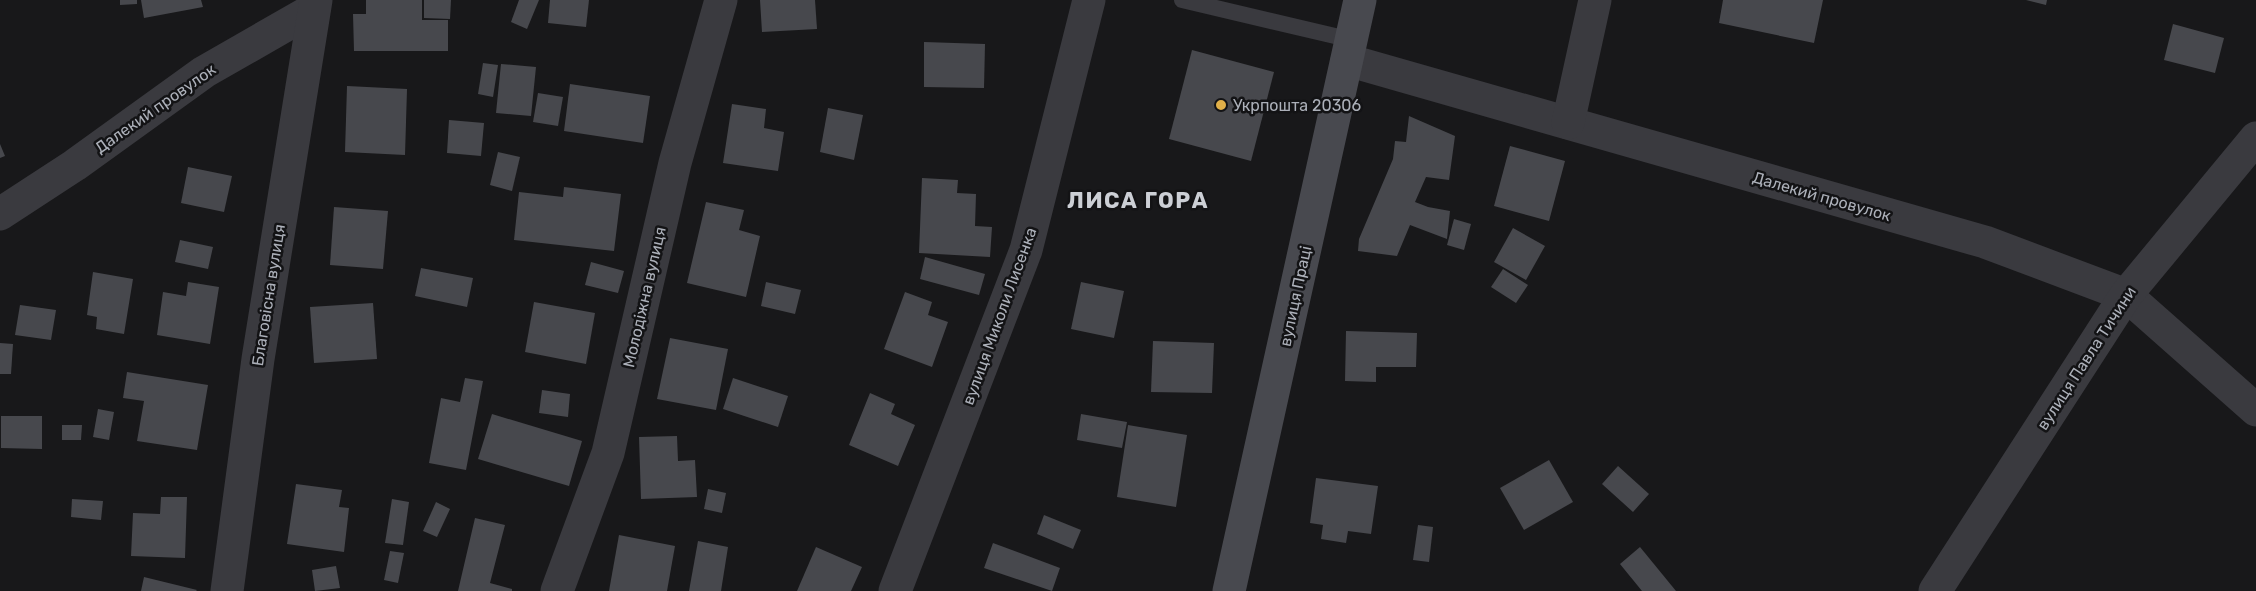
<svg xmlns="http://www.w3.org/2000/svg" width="2256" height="591" viewBox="0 0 2256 591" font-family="Rubik,sans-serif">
<rect width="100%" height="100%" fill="#18181a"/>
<g fill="#47484d">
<path d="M120 0H137V4L120 5Z"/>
<path d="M141 0H201L203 7 144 18Z"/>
<path d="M366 0H422V20H448V51H354L353 14H366Z"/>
<path d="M424 0H451L450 19 424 18Z"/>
<path d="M519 0H539L527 29 511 22Z"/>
<path d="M550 0H589L586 27 548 23Z"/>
<path d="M760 0H815L817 29 762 32Z"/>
<path d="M1723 0H1823L1814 43 1719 23Z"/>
<path d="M2026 0H2047L2046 5Z"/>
<path d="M2173 24 2224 38 2215 73 2164 60Z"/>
<path d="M924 42 985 44 984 88 924 87Z"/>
<path d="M1192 50 1274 72 1251 161 1169 139Z"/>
<path d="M483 63 498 65 493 97 478 94Z"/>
<path d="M501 64 536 67 531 116 496 113Z"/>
<path d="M570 84 650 96 643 143 564 131Z"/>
<path d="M347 86 407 89 405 155 345 152Z"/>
<path d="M538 93 563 97 558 126 533 122Z"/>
<path d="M732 104 766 109 764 128 784 132 778 171 723 163Z"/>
<path d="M828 108 863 115 854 160 820 152Z"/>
<path d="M1409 116 1455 136 1449 180 1426 177 1415 202 1428 207 1450 211 1447 239 1410 225 1397 256 1358 251 1359 239 1393 159 1395 141 1406 142Z"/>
<path d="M449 120 484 123 481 156 447 153Z"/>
<path d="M0 144 5 156 0 158Z"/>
<path d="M1510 146 1565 161 1549 221 1494 206Z"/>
<path d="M498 152 520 157 512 191 490 185Z"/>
<path d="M188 167 232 176 224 212 181 203Z"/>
<path d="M922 178 958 180 957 193 976 194 975 226 992 227 990 257 919 253Z"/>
<path d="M564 187 621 194 614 251 514 240 519 192 563 197Z"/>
<path d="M706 202 744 210 739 230 760 236 746 297 687 283Z"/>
<path d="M334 207 388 211 383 269 330 265Z"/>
<path d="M1454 219 1471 224 1464 250 1447 245Z"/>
<path d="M1513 228 1545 246 1526 280 1494 262Z"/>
<path d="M180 240 213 247 208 269 175 262Z"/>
<path d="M925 257 985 274 979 295 920 279Z"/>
<path d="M591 262 624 271 618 293 585 285Z"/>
<path d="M421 268 473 278 467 307 415 296Z"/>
<path d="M1503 269 1528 285 1516 303 1491 287Z"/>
<path d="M93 272 133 279 124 334 96 329 97 317 87 315Z"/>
<path d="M188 282 219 287 210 344 157 335 163 292 186 296Z"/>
<path d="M766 282 801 290 795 314 761 306Z"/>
<path d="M1081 282 1124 291 1114 338 1071 329Z"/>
<path d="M905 292 932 302 928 315 948 322 932 367 884 349Z"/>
<path d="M534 302 595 313 586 364 525 352Z"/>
<path d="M373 303 377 359 314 363 310 307Z"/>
<path d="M20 305 56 310 51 340 15 335Z"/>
<path d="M1346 331 1417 333 1416 367H1376V382L1345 381Z"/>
<path d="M670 338 728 349 716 410 657 399Z"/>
<path d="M1153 341 1214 343 1212 393 1151 392Z"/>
<path d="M0 343 13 344 11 374H0Z"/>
<path d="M127 372 208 385 197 450 137 441 144 401 123 398Z"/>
<path d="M465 378 483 381 466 470 429 463 441 398 460 402Z"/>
<path d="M733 378 788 396 778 427 723 409Z"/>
<path d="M542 390 570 394 568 417 539 413Z"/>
<path d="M870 393 895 404 891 414 915 425 898 466 849 445Z"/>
<path d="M98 409 114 412 109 440 93 437Z"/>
<path d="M492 414 582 441 569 486 478 459Z"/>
<path d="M1081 414 1127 422 1122 448 1077 440Z"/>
<path d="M1 416H42V449L1 448Z"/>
<path d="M62 425H82L81 440H62Z"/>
<path d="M1128 425 1187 435 1176 507 1117 497Z"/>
<path d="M677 436 678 461 695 460 697 497 641 499 639 437Z"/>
<path d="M1549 460 1573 502 1524 530 1500 488Z"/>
<path d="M1618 466 1649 494 1633 512 1602 484Z"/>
<path d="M1316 478 1378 486 1371 534 1348 531 1346 543 1321 539 1323 525 1310 523Z"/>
<path d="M296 484 342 490 339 507 349 508 344 552 287 544Z"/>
<path d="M708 489 726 493 722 513 704 509Z"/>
<path d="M161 497H187L185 558 131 556 133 513 160 514Z"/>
<path d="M72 499 103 501 101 520 71 517Z"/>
<path d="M392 499 409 502 403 545 385 543Z"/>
<path d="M436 502 450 509 437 537 423 531Z"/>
<path d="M1044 515 1081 530 1073 549 1037 534Z"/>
<path d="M475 518 505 525 490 583 512 589V591H458Z"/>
<path d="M1418 525 1433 527 1429 562 1413 560Z"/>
<path d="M619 535 675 546 667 591H609Z"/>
<path d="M698 541 728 547 721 591H689Z"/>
<path d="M993 543 1060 568 1052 591 984 568Z"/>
<path d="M816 547 862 567 851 591H797Z"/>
<path d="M1640 547 1676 591H1642L1620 564Z"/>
<path d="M390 551 404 553 398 583 384 580Z"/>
<path d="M336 566 340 588 315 591 312 570Z"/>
<path d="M144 577 197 590 196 591H141Z"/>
</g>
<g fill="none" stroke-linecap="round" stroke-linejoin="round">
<path stroke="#3a3a3f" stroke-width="16" d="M1182 0 1352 40"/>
<g stroke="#3a3a3f" stroke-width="33">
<path d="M1347 60 1985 242 2126 295 2256 410"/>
<path d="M1568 123 1595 0"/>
<path d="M0 214 75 165 204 72 314 9"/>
<path d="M227 591 258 359 316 0"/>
<path d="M557 591 608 453 675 163 721 0"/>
<path d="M895 591 1026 250 1089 0"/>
<path d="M1935 591 2126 295 2256 138"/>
</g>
<path stroke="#48494f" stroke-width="33" d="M1229 591 1360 0"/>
</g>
<circle fill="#e1b049" stroke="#131315" stroke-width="2" cx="1221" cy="105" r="6"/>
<g text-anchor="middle" stroke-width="5" stroke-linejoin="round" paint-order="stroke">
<g font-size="16" fill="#acb0b9" stroke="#131315" text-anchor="start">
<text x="1233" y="111">Укрпошта 20306</text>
</g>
<g font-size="16" fill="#acb0b9" stroke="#131315">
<text transform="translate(155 108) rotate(-35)" y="6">Далекий провулок</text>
<text transform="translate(1822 196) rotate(16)" y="6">Далекий провулок</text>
<text transform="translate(268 295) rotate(-81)" y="6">Благовісна вулиця</text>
<text transform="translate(1295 296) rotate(-78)" y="6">вулиця Праці</text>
<text transform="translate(644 297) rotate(-77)" y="6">Молодіжна вулиця</text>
<text transform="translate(999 316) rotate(-70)" y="6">вулиця Миколи Лисенка</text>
<text transform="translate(2086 358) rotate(-57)" y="6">вулиця Павла Тичини</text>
</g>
<g font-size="22" font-weight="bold" letter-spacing="1.5" fill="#cccfd5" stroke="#131315">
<text x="1138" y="208">ЛИСА ГОРА</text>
</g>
</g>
</svg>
